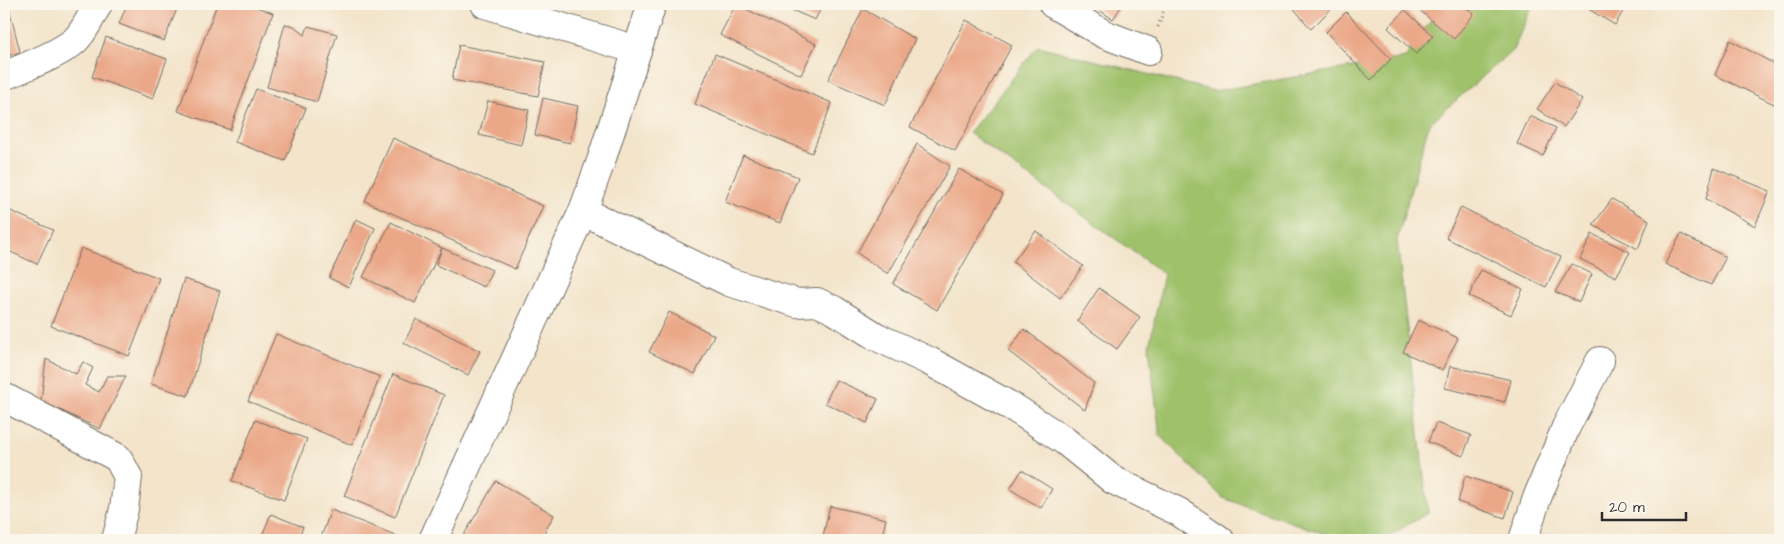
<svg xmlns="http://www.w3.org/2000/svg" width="1784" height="544" viewBox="0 0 1784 544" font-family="'Architects Daughter',sans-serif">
<rect width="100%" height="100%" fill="#fbf7ec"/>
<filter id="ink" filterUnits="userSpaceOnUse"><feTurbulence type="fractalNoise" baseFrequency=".02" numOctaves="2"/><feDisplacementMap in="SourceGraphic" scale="10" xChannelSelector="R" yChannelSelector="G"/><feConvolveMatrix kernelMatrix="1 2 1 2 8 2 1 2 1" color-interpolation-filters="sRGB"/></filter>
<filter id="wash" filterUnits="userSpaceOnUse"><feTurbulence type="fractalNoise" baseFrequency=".0096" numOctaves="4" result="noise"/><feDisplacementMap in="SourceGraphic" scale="20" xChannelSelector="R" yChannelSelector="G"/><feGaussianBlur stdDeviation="1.12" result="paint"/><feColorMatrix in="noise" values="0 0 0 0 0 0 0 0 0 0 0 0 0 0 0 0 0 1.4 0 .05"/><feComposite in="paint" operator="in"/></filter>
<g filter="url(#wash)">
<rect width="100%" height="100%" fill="#f3e4ca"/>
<path fill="#9fc16a" stroke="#65764a" d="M1442 4H1533L1513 50 1429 124 1397 240 1428 513 1382 540H1342L1223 498 1160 436 1149 347 1164 274 969 133 1038 46 1214 91 1405 58Z"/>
<g id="blocks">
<g fill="#eba888">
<path d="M4 4H8L20 52 4 57Z"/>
<path d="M127 4H179L164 41 119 24Z"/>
<path d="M217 4H248L273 13 230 130 178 111Z"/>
<path d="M736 4 816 44 801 75 720 35Z"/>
<path d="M778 4H823L815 20Z"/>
<path d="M1089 4H1123L1113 19Z"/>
<path d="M1290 4H1334L1335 5 1311 29Z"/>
<path d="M1412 4H1462L1474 14 1454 39Z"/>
<path d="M1580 4H1622L1626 6 1615 25Z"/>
<path d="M863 9 915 39 885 105 828 80Z"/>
<path d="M1405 10 1433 36 1416 54 1388 28Z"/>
<path d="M1346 12 1391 59 1371 80 1326 32Z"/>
<path d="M966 20 1012 45 955 151 910 127Z"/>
<path d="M285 24 294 26 305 35 308 26 337 34 317 102 267 87Z"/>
<path d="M106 37 167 59 153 99 92 77Z"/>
<path d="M1730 40 1780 67V90L1774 104 1715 75Z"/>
<path d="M459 45 545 62 538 96 452 80Z"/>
<path d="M715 54 832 103 812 153 695 104Z"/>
<path d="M1555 82 1582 100 1564 127 1537 109Z"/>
<path d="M256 89 306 108 285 161 235 142Z"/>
<path d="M543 98 578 106 570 143 535 135Z"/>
<path d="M488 101 529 110 521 145 479 135Z"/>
<path d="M1530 116 1556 128 1543 156 1517 144Z"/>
<path d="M393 138 543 206 515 269 365 201Z"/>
<path d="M917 144 950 166 888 274 857 253Z"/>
<path d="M743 155 798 177 780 223 725 202Z"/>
<path d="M1714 168 1770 191 1755 226 1706 199Z"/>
<path d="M959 169 1003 195 937 310 893 284Z"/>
<path d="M1612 199 1649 220 1638 249 1593 225Z"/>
<path d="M1461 207 1561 257 1546 287 1446 238Z"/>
<path d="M4 208 53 230 37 264 4 249Z"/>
<path d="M356 219 375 228 349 287 329 278Z"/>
<path d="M391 222 442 248 415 303 363 277Z"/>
<path d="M1036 231 1083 266 1060 298 1013 262Z"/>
<path d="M1592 234 1630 252 1616 277 1580 259Z"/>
<path d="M1681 234 1726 257 1711 285 1665 264Z"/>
<path d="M81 248 159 278 129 356 51 326Z"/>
<path d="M442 248 492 270 484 287 436 265Z"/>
<path d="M1572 264 1592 274 1579 302 1555 292Z"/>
<path d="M1481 270 1523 289 1511 315 1469 296Z"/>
<path d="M184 279 220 291 188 396 151 384Z"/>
<path d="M1099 288 1140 317 1117 349 1077 321Z"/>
<path d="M669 312 714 335 695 374 649 352Z"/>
<path d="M416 319 480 351 468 375 404 343Z"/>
<path d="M1418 320 1458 338 1442 370 1403 352Z"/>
<path d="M1024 329 1094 383 1085 410 1008 351Z"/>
<path d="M276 334 380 377 352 445 248 401Z"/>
<path d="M46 359 76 374 83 362 93 368 85 385 99 392 107 376H126L100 429 41 401Z"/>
<path d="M1450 366 1511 380 1505 402 1445 388Z"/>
<path d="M393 374 444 395 395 517 344 496Z"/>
<path d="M836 380 878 399 867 423 825 403Z"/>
<path d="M255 420 307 439 284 500 232 481Z"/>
<path d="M1436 423 1471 435 1463 456 1428 442Z"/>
<path d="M1022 470 1052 489 1041 508 1010 489Z"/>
<path d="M1465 476 1513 492 1505 518 1458 502Z"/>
<path d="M496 481 554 515 540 540H461Z"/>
<path d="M830 506 886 519 881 540H822Z"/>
<path d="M331 510 395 535 392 540H320Z"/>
<path d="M271 514 303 527 298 540H260Z"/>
</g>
</g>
</g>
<g filter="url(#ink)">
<use href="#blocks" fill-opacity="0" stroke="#716c63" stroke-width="1"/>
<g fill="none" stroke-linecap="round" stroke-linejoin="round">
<g stroke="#716c63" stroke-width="30">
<g id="street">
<path d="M485 4 637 50"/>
<path d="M1053 4 1104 34 1148 51"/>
<path d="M4 76C26 66 52 58 72 43 82 36 92 15 98 4"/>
<path d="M583 211 729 282 797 303 817 302 834 310 877 337 929 361 1016 409 1065 441 1113 480 1179 512 1220 540"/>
<path d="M4 397 118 458 128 477 124 509 116 540"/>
<path d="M433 540 583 211 601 161 652 4"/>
<path d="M1523 540 1537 498 1566 427 1600 361"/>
</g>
</g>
<path stroke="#716c63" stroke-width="3" stroke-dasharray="1 4" stroke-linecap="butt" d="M1158 27 1166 4"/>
<use href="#street" stroke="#fff" stroke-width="28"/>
</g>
</g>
<rect width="1784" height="544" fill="none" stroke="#fbf7ec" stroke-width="20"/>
<path d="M1602 512v8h84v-8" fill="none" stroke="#2b2b2b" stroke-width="2.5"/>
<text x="1609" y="512" font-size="15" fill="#2b2b2b" stroke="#fbf7ec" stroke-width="4" paint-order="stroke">20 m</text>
</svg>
